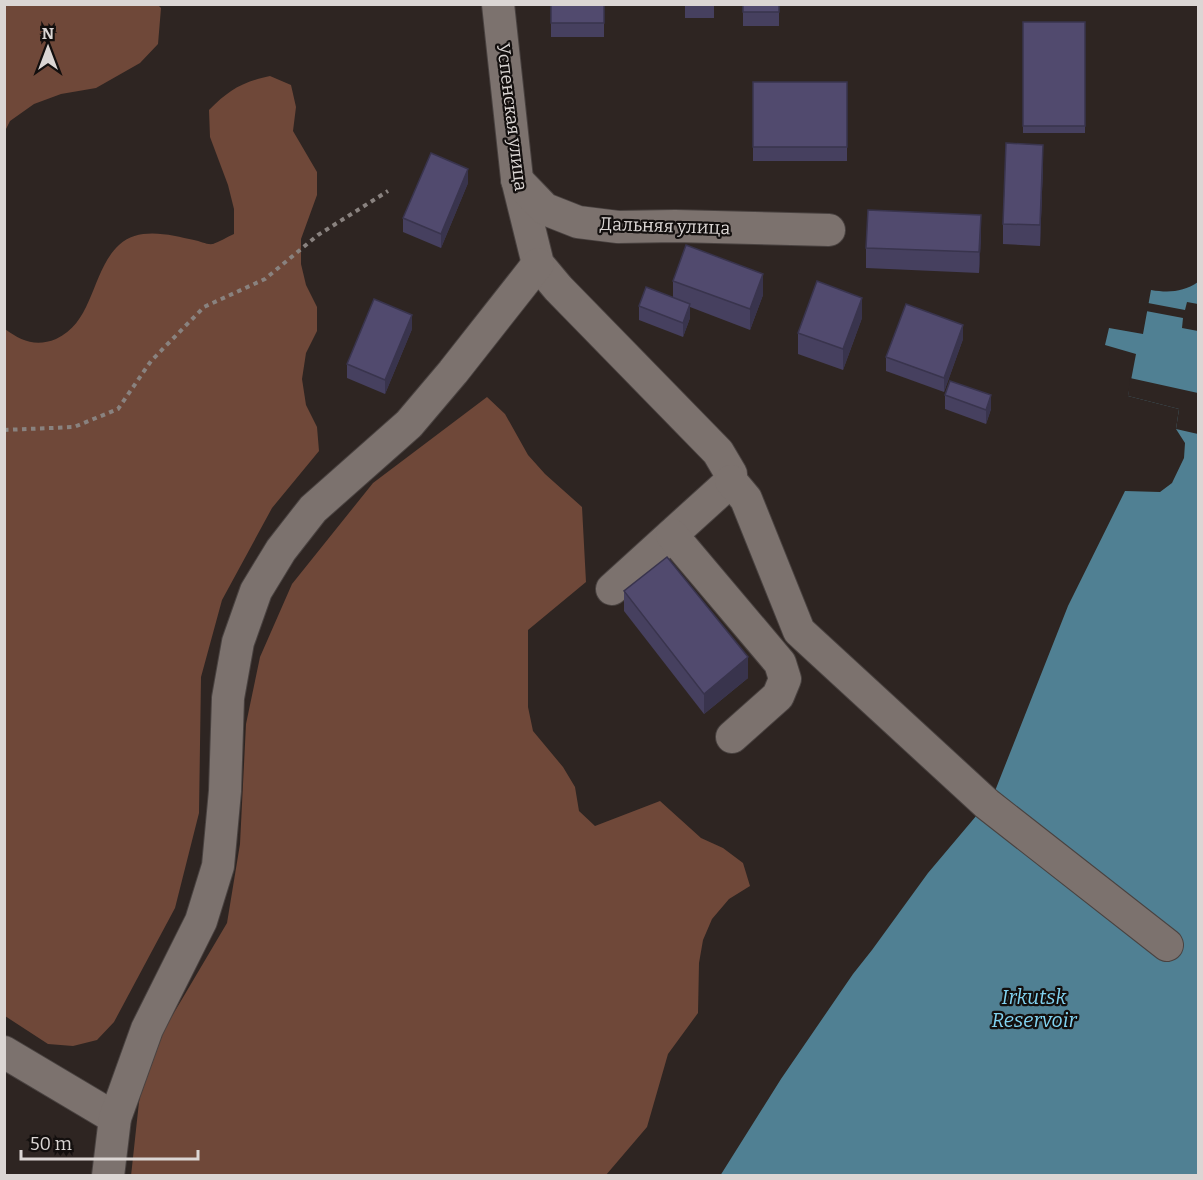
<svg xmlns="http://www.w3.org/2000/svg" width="1203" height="1180" viewBox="0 0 1203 1180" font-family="Bitter,serif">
<rect width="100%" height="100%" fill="#2e2522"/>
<g fill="#6f4839">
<path d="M5 4 158 5 161 8 158 44 140 63 96 88 61 94 34 104 10 121 5 131Z"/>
<path d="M270 76 291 85 296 107 293 131 317 172V195L301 239V264L306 285 317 307V331L306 353 302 379 306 405 317 427 319 451 272 508 222 600 201 677 199 813 175 908 114 1022 97 1040 73 1046 48 1044 5 1016V329C21 341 36 347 56 339 94 322 91 271 119 245 139 226 171 235 194 240 200 241 207 245 213 244 219 242 227 237 234 234V209L228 185 210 137 209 110C229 90 242 82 270 76Z"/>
<path d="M487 397 505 414 528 455 545 474 582 507 586 582 528 630V707L533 731 563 767 575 787 579 811 595 826 660 801 701 838 723 848 743 863 750 886 729 899 712 919 703 940 699 963 698 1013 668 1054 647 1127 606 1175 131 1176 139 1102 149 1055 227 923 240 844 246 724 260 657 292 584 373 483Z"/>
</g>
<path fill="#508093" d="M1198 282V1175L720 1176 781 1079 853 974 872 950 928 873 993 796 1068 606 1125 491 1160 492 1172 483 1184 458 1185 443 1176 429 1179 409 1128 396 1136 354 1105 345 1109 328 1143 334 1151 290C1169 293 1183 292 1198 282Z"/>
<g fill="#2e2522">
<path d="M1187 302 1198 304V331L1182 328 1183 318 1146 311 1148 303 1185 310Z"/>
<path d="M1130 378 1198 393V434L1176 429 1179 409 1128 396Z"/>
</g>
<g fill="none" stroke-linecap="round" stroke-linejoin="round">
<g stroke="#494240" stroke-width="34">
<g id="minor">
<path d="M498 4 517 179 538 264 558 288 718 452 731 474V481L612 589"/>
<path d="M517 180 545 209 578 222 618 227 675 226 829 230"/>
<path d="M731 481 746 499 799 631 987 804 1167 945"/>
<path d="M672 535 780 663 785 679 778 696 732 737"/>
<path d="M4 1052 115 1118"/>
<path d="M108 1176 115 1118 147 1029 201 921 218 866 225 791 228 698 238 642 256 591 281 550 313 509 409 424 453 372 538 264"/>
</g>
</g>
<path stroke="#89827f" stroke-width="4" stroke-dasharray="4.5 4.5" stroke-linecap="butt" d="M4 430 74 427 118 409 151 361 204 307 265 279 318 235 388 191"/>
<use href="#minor" stroke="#7c726e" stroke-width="32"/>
</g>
<g fill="#46405f">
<rect x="551" y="4" width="53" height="33"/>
<rect x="685" y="4" width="29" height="14"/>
<rect x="743" y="4" width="36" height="22"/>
<rect x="1023" y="22" width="62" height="111"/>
<rect x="753" y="82" width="94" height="79"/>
<path d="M1043 165 1040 246 1003 244V224Z"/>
<path d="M468 183 441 248 403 232V218Z"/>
<path d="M981 236 979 273 866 268V248Z"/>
<path d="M673 281 763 295 750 330 690 307V318L683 337 639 320V306L673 298Z"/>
<path d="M862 318 843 370 798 354V333Z"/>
<path d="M412 329 385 394 347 378V364Z"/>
<path d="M963 339 944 392 886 371V357Z"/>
<path d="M945 395 991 409 986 424 945 409Z"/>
<path d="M624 591 748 678 704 714 624 611Z"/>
</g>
<g fill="#39344d">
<path d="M1043 145V165L1040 246V225Z"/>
<path d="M468 169V183L441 248V234Z"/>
<path d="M981 215V236L979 273V252Z"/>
<path d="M763 274V295L750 330V309Z"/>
<path d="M862 298V318L843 370V349Z"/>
<path d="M690 304V318L683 337V323Z"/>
<path d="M412 315V329L385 394V380Z"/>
<path d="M963 325V339L944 392V378Z"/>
<path d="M991 395V409L986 424V410Z"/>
<path d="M748 657V678L704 714V694Z"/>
</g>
<g fill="#514a6e" stroke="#39344d" stroke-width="1.5">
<rect x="551" y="4" width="53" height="19"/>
<rect x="743" y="4" width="36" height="8"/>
<rect x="1023" y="22" width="62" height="104"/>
<rect x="753" y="82" width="94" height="65"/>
<path d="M1006 143 1043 145 1040 225 1003 224Z"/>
<path d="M431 153 468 169 441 234 403 218Z"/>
<path d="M868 210 981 215 979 252 866 248Z"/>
<path d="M686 245 763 274 750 309 673 281Z"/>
<path d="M817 281 862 298 843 349 798 333Z"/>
<path d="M646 287 690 304 683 323 639 306Z"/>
<path d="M374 299 412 315 385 380 347 364Z"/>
<path d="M906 304 963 325 944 378 886 357Z"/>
<path d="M950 381 991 395 986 410 945 395Z"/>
<path d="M667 557 748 657 704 694 624 591Z"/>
</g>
<g text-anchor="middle" stroke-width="4.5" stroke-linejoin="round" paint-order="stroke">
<g font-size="18" fill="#dbd6d4" stroke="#130f0e">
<text transform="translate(512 117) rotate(83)" y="6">Успенская улица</text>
<text transform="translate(665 226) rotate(2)" y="6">Дальняя улица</text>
</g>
<g font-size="20" font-style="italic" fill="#82d3f1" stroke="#130f0e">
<text x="1034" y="1004">Irkutsk<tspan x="1034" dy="23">Reservoir</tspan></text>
</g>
</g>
<rect width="1203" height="1180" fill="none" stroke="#dbd6d4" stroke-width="12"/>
<g transform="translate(48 48)" stroke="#130f0e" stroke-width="4.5" paint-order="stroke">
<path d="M0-4.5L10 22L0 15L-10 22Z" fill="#dbd6d4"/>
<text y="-9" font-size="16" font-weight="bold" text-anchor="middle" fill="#dbd6d4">N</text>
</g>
<path d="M21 1150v9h177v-9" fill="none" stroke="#dbd6d4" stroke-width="3"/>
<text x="30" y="1150" font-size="18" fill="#dbd6d4" stroke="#130f0e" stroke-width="4.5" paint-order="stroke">50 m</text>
</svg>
